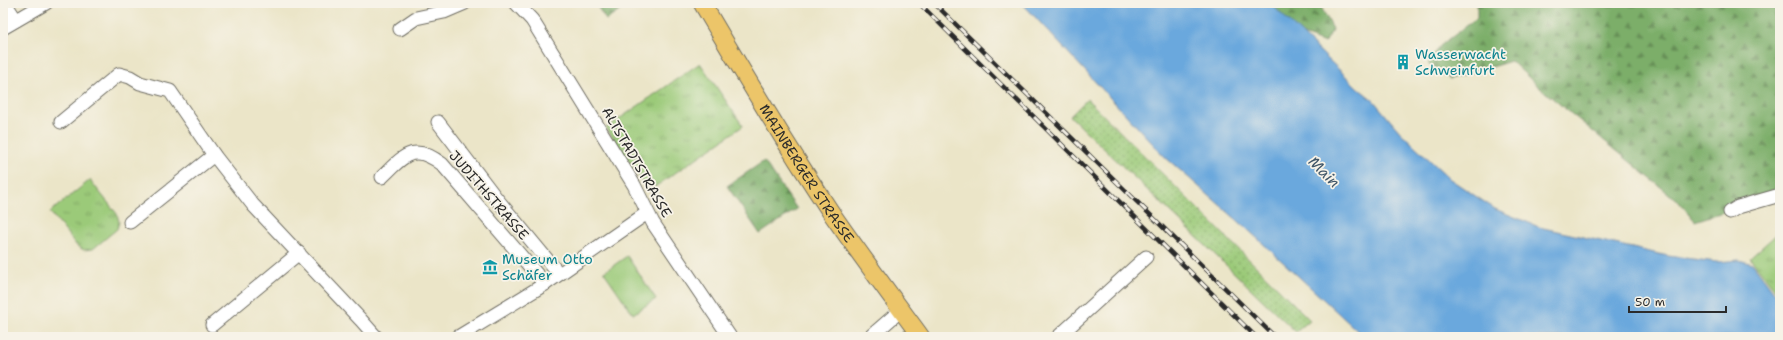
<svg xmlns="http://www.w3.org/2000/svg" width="1783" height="340" viewBox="0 0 1783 340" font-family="'Shantell Sans',sans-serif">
<defs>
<pattern id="grass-tufts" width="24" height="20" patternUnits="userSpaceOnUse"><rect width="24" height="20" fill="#9bca79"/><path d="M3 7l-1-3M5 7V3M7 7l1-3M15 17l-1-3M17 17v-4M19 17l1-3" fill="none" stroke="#7fa463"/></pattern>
<pattern id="forest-firs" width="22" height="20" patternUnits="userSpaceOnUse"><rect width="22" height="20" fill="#7cae69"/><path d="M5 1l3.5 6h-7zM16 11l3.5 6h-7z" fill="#668e57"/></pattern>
<pattern id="garden-dots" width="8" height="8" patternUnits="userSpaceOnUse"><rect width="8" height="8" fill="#9bca79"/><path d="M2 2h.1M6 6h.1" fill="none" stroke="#7fa463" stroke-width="1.8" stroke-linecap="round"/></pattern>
</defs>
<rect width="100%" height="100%" fill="#f7f3e8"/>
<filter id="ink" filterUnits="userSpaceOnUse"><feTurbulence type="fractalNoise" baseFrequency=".025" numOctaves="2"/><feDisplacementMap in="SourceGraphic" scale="8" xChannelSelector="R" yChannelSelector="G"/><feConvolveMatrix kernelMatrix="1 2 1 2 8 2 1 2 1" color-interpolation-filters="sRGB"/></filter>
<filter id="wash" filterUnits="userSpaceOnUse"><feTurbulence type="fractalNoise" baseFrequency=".012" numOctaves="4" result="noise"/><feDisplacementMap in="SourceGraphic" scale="16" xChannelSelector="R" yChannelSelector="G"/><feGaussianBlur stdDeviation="0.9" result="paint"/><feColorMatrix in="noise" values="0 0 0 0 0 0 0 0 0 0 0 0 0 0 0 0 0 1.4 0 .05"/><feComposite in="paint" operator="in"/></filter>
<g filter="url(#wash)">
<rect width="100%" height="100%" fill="#ebe5c8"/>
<g fill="url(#grass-tufts)" stroke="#637a52">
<path d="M700 63 743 126 649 191 606 128Z"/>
<path d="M90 180 117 214 119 222 117 229 93 249 84 250 77 246 50 212Z"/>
<path d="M1780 231V296L1750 258Z"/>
</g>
<g fill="url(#forest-firs)" stroke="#546c4a">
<path d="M595 3H632L606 20Z"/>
<path d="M1268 3H1319L1333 29 1325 43 1301 34Z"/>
<path d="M1477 3H1769L1780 9V195L1763 199 1695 221 1679 202 1540 88 1511 61 1450 79 1428 64 1440 46 1477 18Z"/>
<path d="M764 161 797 209 760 234 727 186Z"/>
</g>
<path fill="url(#garden-dots)" stroke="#637a52" d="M1087 99 1310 320 1296 332 1070 116Z"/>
<path fill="#9bca79" stroke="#637a52" d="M627 256 656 299 633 314 604 272Z"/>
<path fill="#6ba8dd" stroke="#4b6a84" d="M1022 3H1270L1358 88 1373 100 1400 132 1450 179 1495 209 1539 227 1668 256 1717 262 1739 260 1753 264 1780 300V337H1364L1245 227 1165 157Z"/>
</g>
<g filter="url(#ink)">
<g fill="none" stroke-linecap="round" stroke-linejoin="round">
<g stroke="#6e6c62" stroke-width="15">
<g id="minor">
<path d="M5 3 16 20"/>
<path d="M516 3 532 20 634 185 653 223 730 337"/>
<path d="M3 28 46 3"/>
<path d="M400 29 416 18 444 12 465 3"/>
<path d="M61 122 119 74 130 77 140 83 170 91 214 155 253 205 361 320 376 337"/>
<path d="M438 122 496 198 559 274"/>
<path d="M382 177C404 156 413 142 442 164L545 284"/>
<path d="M1730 212 1738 207 1780 195"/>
<path d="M130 222 214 155"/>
<path d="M212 325 299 253"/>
<path d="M458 337 545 284 647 213"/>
<path d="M870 337 901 310"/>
<path d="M1058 337 1146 257"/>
</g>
</g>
<g stroke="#6e6c62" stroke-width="19">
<g id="major">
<path id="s1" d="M702 3C744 74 786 145 832 214 861 256 891 296 921 337"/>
</g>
</g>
<use href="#minor" stroke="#fff" stroke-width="13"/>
<use href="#major" stroke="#ecc569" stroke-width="17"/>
<g stroke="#2b2b2b" stroke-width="4.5">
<g id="rail">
<path d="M919 3 1256 337"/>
<path d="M934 3 1275 337"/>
</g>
</g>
<use href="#rail" stroke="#f7f3e8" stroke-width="3" stroke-dasharray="9" stroke-linecap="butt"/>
</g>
</g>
<defs>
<g id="building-bare" transform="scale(1.2)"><path d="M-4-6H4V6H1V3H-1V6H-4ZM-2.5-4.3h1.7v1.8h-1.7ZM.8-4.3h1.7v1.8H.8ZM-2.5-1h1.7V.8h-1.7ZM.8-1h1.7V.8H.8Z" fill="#0f9aa8" stroke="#f7f3e8" stroke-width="2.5" paint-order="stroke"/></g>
<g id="museum-bare" transform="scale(1.2)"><path d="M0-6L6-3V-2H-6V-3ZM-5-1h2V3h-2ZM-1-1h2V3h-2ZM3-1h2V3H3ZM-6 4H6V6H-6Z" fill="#0f9aa8" stroke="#f7f3e8" stroke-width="2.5" paint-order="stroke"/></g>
</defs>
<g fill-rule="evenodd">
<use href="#building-bare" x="1403" y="62"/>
<use href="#museum-bare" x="490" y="267"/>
</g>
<g text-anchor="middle" stroke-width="3.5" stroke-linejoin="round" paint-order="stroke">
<g font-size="14" fill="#0d838f" stroke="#f7f3e8" text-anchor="start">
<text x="1415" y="59">Wasserwacht<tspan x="1415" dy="16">Schweinfurt</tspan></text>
<text x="502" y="264">Museum Otto<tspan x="502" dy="16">Schäfer</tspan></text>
</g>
<g font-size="14" fill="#2b2b2b" stroke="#f7f3e8">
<text transform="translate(637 162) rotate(60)" y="5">ALTSTADTSTRASSE</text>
<text dy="5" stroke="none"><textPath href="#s1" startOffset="200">MAINBERGER STRASSE</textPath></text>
<text transform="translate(489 195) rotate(49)" y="5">JUDITHSTRASSE</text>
</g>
<g font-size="15" font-style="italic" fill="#415769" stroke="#f7f3e8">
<text transform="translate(1324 172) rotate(45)" y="5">Main</text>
</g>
</g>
<rect width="1783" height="340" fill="none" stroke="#f7f3e8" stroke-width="16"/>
<path d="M1629 306v6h97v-6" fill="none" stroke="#2b2b2b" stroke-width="2"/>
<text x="1635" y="306" font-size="12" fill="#2b2b2b" stroke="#f7f3e8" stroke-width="3" paint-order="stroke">50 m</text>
</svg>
